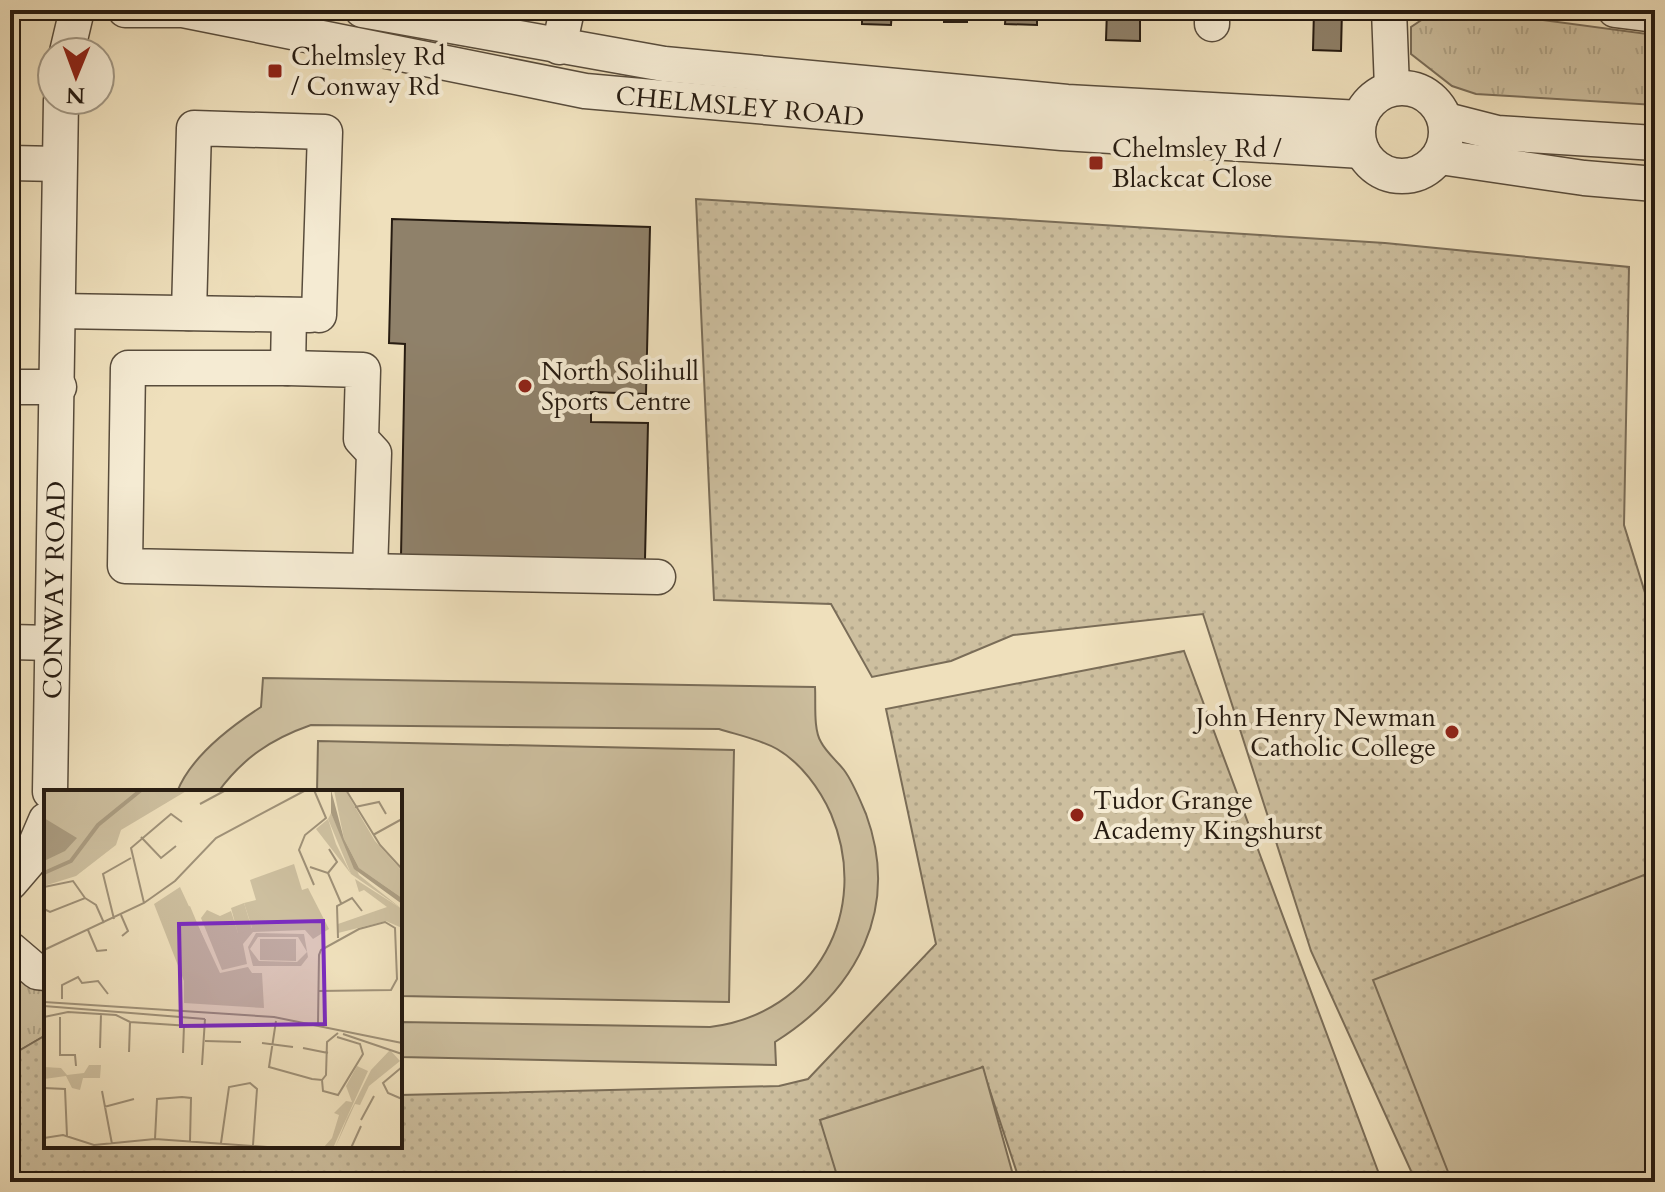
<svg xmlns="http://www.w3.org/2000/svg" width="1665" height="1192" viewBox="0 0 1665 1192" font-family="Cardo,serif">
<defs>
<pattern id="grass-tufts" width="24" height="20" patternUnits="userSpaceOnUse" patternTransform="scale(2)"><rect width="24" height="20" fill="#cdbf9f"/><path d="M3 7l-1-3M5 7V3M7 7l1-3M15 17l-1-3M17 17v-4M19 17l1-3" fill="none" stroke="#b0a488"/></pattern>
<pattern id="park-dots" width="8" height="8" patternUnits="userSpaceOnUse" patternTransform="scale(2)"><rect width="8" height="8" fill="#cdbf9f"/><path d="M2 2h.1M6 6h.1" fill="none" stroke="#b0a488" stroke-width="1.8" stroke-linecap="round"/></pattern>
</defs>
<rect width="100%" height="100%" fill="#efe0bc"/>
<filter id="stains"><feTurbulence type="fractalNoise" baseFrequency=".0025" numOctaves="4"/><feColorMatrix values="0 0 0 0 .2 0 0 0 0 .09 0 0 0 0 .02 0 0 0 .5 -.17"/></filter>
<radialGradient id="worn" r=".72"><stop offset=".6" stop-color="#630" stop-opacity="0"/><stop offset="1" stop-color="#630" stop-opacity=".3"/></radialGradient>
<g fill="url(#grass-tufts)" stroke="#7a6d58" stroke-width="2">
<path d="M1432 13 1506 15 1655 35V105L1476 94 1452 86 1411 54V27Z"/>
<path d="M10 968 46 980V1035L10 1056Z"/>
</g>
<g fill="url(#park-dots)" stroke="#7a6d58" stroke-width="2">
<path d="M696 199 1385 243 1629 267 1624 525 1655 625V1182H1416L1311 951 1203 614 1013 635 951 661 872 677 831 604 714 600Z"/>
<path d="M1184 651 1382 1182H1020L982 1067 840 1182H10V1056L46 1035V1146H400V1095L779 1086 808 1079 936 944 886 709Z"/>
</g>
<g fill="#cdbf9f" stroke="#7a6d58" stroke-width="2">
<path d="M263 678 815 687C816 702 813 729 821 742 826 752 837 761 844 770 853 782 860 800 866 814 901 910 856 991 775 1042L776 1065 400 1057V1022L710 1027C816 1014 872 911 831 814 820 789 801 763 777 749 759 739 738 735 719 729L311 725C271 739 243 758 218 792H177C191 756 230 727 261 707Z"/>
<path d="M318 741 734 750 729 1002 400 996V792H317Z"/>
<path d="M1644 875 1655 902V1182H1452L1373 980Z"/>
<path d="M983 1067 1015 1182H839L820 1120Z"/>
</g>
<g fill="#8f816a" stroke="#261b11" stroke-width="2">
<path d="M758 10H800V19L758 18Z"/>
<path d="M862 10H892L891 25 862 24Z"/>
<rect x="944" y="10" width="23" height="12"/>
<path d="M1006 10H1037V25L1005 24Z"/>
<path d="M1107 10H1140V41L1106 40Z"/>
<path d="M1314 10H1342L1341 51 1313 50Z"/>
<path d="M392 219 650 227 646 394 591 392V422L648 423 645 560 401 556 405 344 389 343Z"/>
</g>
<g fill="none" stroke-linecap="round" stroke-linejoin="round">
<g stroke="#584c3c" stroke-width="37">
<g id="minor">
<path d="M125 10H183L585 91 1062 133 1362 151"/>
<path d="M362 10 664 64 1067 102 1360 118"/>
<path d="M1389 10 1392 88"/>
<path d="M1615 10 1655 15"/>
<path d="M1212 24V10"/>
<path d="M559 47 567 10"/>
<path d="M67 52 77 10"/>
<circle cx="1402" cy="132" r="44"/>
<path d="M1446 120 1497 133 1655 143"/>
<path d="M1440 157 1584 178 1655 184"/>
<path d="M10 163 59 164"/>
<path d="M58 311 310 315"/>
<path d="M189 313 194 128 325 132 319 315"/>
<path d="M289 315 288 368H128L125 566 658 577"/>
<path d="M288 368 363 370 361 439 374 453 370 571"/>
<path d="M10 387H59"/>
<path d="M10 642 52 643"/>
<path d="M50 792 61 100"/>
<path d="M10 883 28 862 46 820"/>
<path d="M10 949 37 972 46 973"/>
</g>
</g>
<use href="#minor" stroke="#f5ebd3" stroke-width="34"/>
</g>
<g fill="#8f2418" stroke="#f5ebd3" stroke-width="3">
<rect x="267" y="63" width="16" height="16" rx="4"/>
<rect x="1088" y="155" width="16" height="16" rx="4"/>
<circle cx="525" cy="386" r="8"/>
<circle cx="1452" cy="732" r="8"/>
<circle cx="1077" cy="815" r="8"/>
</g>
<g text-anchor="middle" stroke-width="8" stroke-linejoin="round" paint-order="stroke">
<g font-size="26" fill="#261b11" stroke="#f5ebd3" text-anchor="start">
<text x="291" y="65">Chelmsley Rd<tspan x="291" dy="30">/ Conway Rd</tspan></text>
<text x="1112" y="157">Chelmsley Rd /<tspan x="1112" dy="30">Blackcat Close</tspan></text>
<text x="541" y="380">North Solihull<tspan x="541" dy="30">Sports Centre</tspan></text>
<text x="1436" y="726" text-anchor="end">John Henry Newman<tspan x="1436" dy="30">Catholic College</tspan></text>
<text x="1093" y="809">Tudor Grange<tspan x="1093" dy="30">Academy Kingshurst</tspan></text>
</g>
<g font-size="26" fill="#261b11" stroke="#f5ebd3">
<text transform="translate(740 106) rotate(5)" y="9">CHELMSLEY ROAD</text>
<text transform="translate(54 590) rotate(-89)" y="9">CONWAY ROAD</text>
</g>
</g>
<g transform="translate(44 790)">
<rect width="358" height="358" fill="#efe0bc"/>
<path d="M290 0H301L331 51 358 81V108L315 78 300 49ZM284 29 292 54 307 84 272 39ZM311 89 358 119V138L342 131 294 143V134L343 117 320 100 315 102ZM45 275H57L56 288H39L36 300 28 298 22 286 0 289V277L17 278 23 285 40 283Z" fill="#cdbf9f"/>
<path d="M287 23 315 85 358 119 307 84 284 29ZM315 67 339 87 354 90 358 106 315 78ZM346 260 356 271 325 296 316 315 311 314 291 358 303 328 327 280ZM313 276 324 281 289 358H279L288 348 295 325 290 323 302 311 308 312 302 296Z" fill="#cdbf9f"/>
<path d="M0 0H144L77 40 72 55 32 86 0 96ZM250 74 258 100 264 98 285 139 269 149 261 140 209 142 199 154 203 174 178 180 157 128 163 120 176 126 187 121 194 143 208 138 200 113 212 110 206 90ZM136 97 176 183 204 177 208 183H218L220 218 140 213V191L110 114Z" fill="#cdbf9f"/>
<path d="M200 113 208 139 194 144 187 118ZM146 116 161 152 138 161 123 126ZM212 143 260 144 264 167 257 176H209L204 157ZM214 147H254L263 162 253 172 215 171 206 159ZM216 149H252V171L216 170Z" fill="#cdbf9f" fill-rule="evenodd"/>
<path d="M287 0 300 49 315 78 358 108V114L310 79 287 23ZM0 28 33 48 21 61 0 71Z" fill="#ab9d82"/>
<path fill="none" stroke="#ab9d82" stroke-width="4" d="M0 83 27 71 54 35 97 0"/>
<path fill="none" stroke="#9f9178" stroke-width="2" d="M270 0 282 28 261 45 255 60 270 95M302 0 336 55 358 79M156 14 182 0M311 17 335 12 342 24M329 45 358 29M97 47 117 68 132 56M266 77 284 83 297 113M284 83 293 72 285 59M0 97 29 91 41 108M100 113 87 58 127 24 138 32M0 119 6 122 41 108 52 115 60 133M77 125 84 141 78 146M70 129 59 84 87 68M44 140 53 161 63 160M294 148 293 116 308 108 318 121M0 160 100 113 131 91 172 48 262 0M18 209V195L34 187 38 193 54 191 64 204M0 212 230 227 358 253M0 216 161 229M0 227 24 222 72 225 86 232 161 237M16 227V265H31L32 276M232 231 225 277 268 289 278 290 282 285 283 252 294 243M274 233 275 165 277 160 315 139 341 132 351 138 353 189 347 200 275 201M299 244 358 264M161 251 197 252M218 253 249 257M56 258 57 224M259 258 284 263M85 262 86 232M139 263 140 235M158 275 161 229M358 277 339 293 344 303 358 309M278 290 279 301 294 305 319 264 316 254 293 247M0 298 21 299 23 346M58 301 68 354M60 317 90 309M317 330 330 306M0 348 19 345 50 355 111 349 237 358M111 349 113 309 138 307 147 308 146 351M177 353 185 297 206 293 213 299 209 355M307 358 317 336"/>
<path fill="#7b2cbf" fill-opacity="0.15" stroke="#7b2cbf" stroke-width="4" d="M279 131 281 234 137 236 135 134Z"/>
<rect width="358" height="358" fill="none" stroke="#261b11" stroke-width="4"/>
</g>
<rect width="1665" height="1192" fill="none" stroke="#efe0bc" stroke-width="40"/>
<rect x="12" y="12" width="1641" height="1168" fill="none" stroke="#261b11" stroke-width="4"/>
<rect x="20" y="20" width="1625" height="1152" fill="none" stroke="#261b11" stroke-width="2"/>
<g transform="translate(76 76) rotate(181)"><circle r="38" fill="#f5ebd3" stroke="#a29885" stroke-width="2"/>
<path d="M0-6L14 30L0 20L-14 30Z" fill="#8f2418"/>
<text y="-12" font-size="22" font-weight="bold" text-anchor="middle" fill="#261b11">N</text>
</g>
<rect width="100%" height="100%" filter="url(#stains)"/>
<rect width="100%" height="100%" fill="url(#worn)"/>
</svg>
